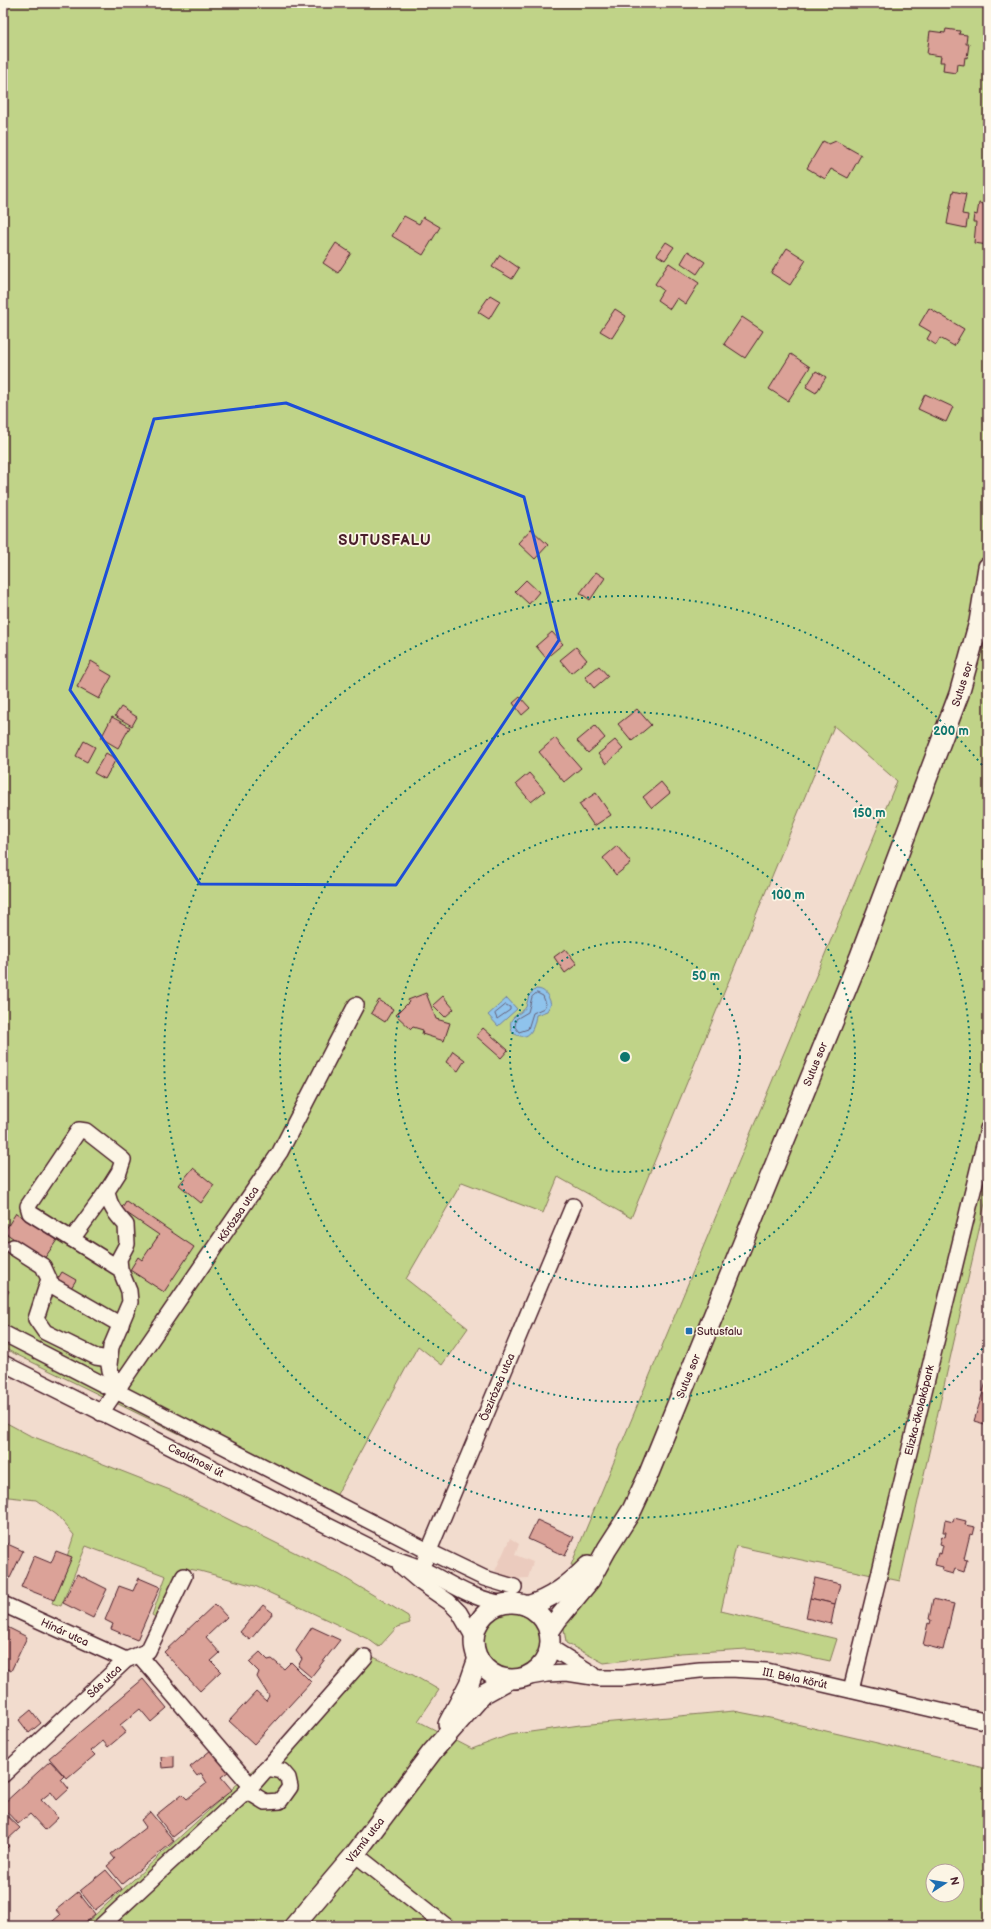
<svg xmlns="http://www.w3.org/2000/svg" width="991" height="1929" viewBox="0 0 991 1929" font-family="'Balsamiq Sans',sans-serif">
<rect width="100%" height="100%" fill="#f2dcce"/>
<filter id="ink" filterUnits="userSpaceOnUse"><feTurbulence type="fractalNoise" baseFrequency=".025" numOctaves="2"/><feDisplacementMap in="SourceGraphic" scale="8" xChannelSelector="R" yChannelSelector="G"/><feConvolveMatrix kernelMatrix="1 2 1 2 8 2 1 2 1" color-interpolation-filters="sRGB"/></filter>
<g filter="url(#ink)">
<path fill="#ebcbbe" d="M510 1538 519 1544 515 1555 533 1562 528 1578 512 1579 495 1571Z"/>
<g fill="#c0d388" stroke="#85795a" fill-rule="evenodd">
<path d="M3 3H988V1190L900 1581 736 1546 721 1611 837 1639 830 1661 792 1653 747 1649 680 1653 604 1663 566 1643 563 1622 596 1570 571 1565 897 781 834 726 631 1218 558 1177 543 1213 462 1182 406 1279 468 1328 442 1365 418 1346 330 1507 3 1348Z"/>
<path d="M3 1421 29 1435 170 1490 340 1575 408 1616 410 1623 397 1627 379 1647 368 1639 255 1586 200 1571 183 1568 159 1619 152 1615 166 1576 86 1546 61 1606 52 1603 74 1535 57 1515 36 1500 9 1497 3 1511Z"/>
<circle cx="513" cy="1642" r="30"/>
<path d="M358 1650 413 1675 439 1690 418 1721 472 1749 509 1735 580 1725 734 1711 775 1719 988 1769V1926H83L282 1743ZM933 1871H957V1895H933Z"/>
</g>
<g fill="#8fc3ec" stroke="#73819f">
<path d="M536 989C545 989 548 995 551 1004L547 1011 536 1015C534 1028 530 1043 513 1033 505 1015 519 1017 526 1007L529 995Z"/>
<path d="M507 998 517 1009 498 1026 488 1015Z"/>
</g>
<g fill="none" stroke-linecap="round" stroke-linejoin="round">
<g stroke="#666178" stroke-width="1">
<path d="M537 993 543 996 546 1004 544 1008 533 1013 528 1029 519 1032 515 1027 516 1019 528 1012 532 997Z"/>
<path d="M506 1005 510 1007V1010L497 1019 495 1014Z"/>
</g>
</g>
<g fill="#dba298" stroke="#4a1f2b">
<path d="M946 29 960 31 959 34 967 35 966 44H969L967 58 965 57 964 65 957 64 956 73 943 71 944 62H940L941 56 927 54 930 31 945 33Z"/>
<path d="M823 141 829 144 836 141 861 155 848 178 831 169 825 179 807 168Z"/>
<path d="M953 191 966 194 962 214 968 215 966 228 947 224Z"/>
<path d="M979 203 988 205V245L974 243 976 222H973L974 214 977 215Z"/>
<path d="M404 216 419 224 423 217 440 227 423 255 392 236Z"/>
<path d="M666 242 674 247 665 260 657 255Z"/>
<path d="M336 243 351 253 338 273 323 263Z"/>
<path d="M787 248 806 260 790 285 771 273Z"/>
<path d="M688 251 705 262 697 274 681 263Z"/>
<path d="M500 255 519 268 512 279 492 267Z"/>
<path d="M669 263 699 283 686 304 677 298 670 309 657 300 663 290 655 284Z"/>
<path d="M490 295 500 301 489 319 478 312Z"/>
<path d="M929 308 964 329 954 346 940 338 936 345 927 339 931 332 919 325Z"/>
<path d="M615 309 626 316 612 338 600 331Z"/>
<path d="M742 317 763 331 745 358 724 344Z"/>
<path d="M791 354 810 367 788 401 769 389Z"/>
<path d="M816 371 826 377 816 393 806 387Z"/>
<path d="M925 394 953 407 946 422 918 409Z"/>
<path d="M531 529 548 545 535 559 518 543Z"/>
<path d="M596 572 605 578 590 600 580 593Z"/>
<path d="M526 580 539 592 529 604 515 591Z"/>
<path d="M552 632 563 644 546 658 536 646Z"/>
<path d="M576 647 587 660 571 673 560 660Z"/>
<path d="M91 661 101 667 100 669 112 676 99 699 77 687Z"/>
<path d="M599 666 608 676 594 688 585 677Z"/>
<path d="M520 697 530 708 522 715 513 703Z"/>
<path d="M121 707 137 717 132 726 115 716Z"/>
<path d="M637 709 651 725 632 741 618 724Z"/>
<path d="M112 717 130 727 118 748 101 738Z"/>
<path d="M595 726 605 738 588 753 577 741Z"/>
<path d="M555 738 581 768 564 782 539 752Z"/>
<path d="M615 740 623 749 606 764 598 754Z"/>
<path d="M84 741 95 747 87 762 76 756Z"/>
<path d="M106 753 116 759 105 779 94 773Z"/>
<path d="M529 773 545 791 531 802 516 784Z"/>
<path d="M661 782 670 793 652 808 643 797Z"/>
<path d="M596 793 611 815 594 826 579 804Z"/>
<path d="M617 846 631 863 616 875 603 858Z"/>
<path d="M565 949 577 964 565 973 554 957Z"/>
<path d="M426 993 436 1019 450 1023 444 1041 422 1034 423 1030 413 1027 411 1029 396 1015 409 1002 408 1000Z"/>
<path d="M443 996 454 1009 445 1017 433 1005Z"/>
<path d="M379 1000 393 1009 385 1022 371 1013Z"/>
<path d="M483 1028 508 1050 501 1058 476 1036Z"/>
<path d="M453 1051 465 1060 458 1071 446 1062Z"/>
<path d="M193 1168 214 1185 201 1203 179 1185Z"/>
<path d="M126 1201 194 1247 164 1292 130 1270 138 1257 142 1260 159 1235 121 1209Z"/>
<path d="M16 1213 57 1240 44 1259 4 1232Z"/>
<path d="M62 1272 76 1280 71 1288 57 1280Z"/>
<path d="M3 1287 9 1291 3 1303Z"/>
<path d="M986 1382 988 1383V1425L974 1421Z"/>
<path d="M954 1518 966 1521 965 1525 975 1527 973 1535 970 1534 964 1559 967 1560 964 1572 955 1569 953 1574 942 1571 943 1567 935 1565 938 1553 941 1554 943 1545 940 1544 942 1536 945 1537 946 1532H943L945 1520 953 1522Z"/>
<path d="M537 1520 574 1537 565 1556 528 1539Z"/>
<path d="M3 1542 23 1551 10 1578 3 1575Z"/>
<path d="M56 1551 72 1557 54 1600 21 1587 34 1556 51 1563Z"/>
<path d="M77 1574 107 1589 93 1618 63 1603Z"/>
<path d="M139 1578 160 1587 137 1640 111 1629 113 1624 105 1620 119 1586 133 1591Z"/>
<path d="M815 1578 840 1584 835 1604 810 1598Z"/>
<path d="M810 1598 835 1604 831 1624 806 1618Z"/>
<path d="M933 1599 954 1604 943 1650 923 1645 928 1623 930 1624 931 1620 929 1619Z"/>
<path d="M215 1604 227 1617 206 1637 220 1653 211 1661 221 1671 200 1691 164 1652Z"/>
<path d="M263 1605 273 1613 250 1640 240 1632Z"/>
<path d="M3 1625 27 1637 11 1671 3 1667Z"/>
<path d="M312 1627 340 1640 311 1677 298 1666 302 1659 296 1651Z"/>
<path d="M260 1652 268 1660 272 1659 284 1669 291 1662 311 1682 254 1744 229 1721 256 1692 266 1701 269 1696 257 1677 259 1672 249 1662Z"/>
<path d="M143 1679 167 1708 151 1722 140 1709 120 1725 126 1732 108 1747 103 1741 91 1751 95 1755 67 1779 49 1758Z"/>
<path d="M31 1710 41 1723 29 1733 19 1720Z"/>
<path d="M211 1750 228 1772 221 1777 232 1790 173 1837 156 1815 182 1794 187 1799 207 1783 201 1773 197 1776 190 1767Z"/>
<path d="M174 1756V1767L162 1768 161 1757Z"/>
<path d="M50 1761 64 1776 61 1779 69 1789 57 1800 51 1792 41 1800 58 1818 45 1830 30 1814 18 1824 3 1808V1804Z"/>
<path d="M3 1812 20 1828 5 1842 9 1846 3 1852Z"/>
<path d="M150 1812 174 1841 122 1884 107 1866 115 1859 111 1854 146 1827 141 1820Z"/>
<path d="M106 1870 122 1889 95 1910 80 1891Z"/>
<path d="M78 1892 95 1914 81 1926H47L60 1915 56 1910Z"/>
</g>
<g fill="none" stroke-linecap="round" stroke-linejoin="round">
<g stroke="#4a1f2b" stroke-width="18">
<g id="minor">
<path d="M72 1239 107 1191"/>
<path d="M13 1247 43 1266 49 1279 36 1319 45 1332 96 1357 109 1359"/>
<path d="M120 1269 30 1213 28 1206 79 1130 86 1131 123 1160 119 1172 107 1191C109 1206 116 1214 126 1225L127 1244 119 1259 120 1269 129 1291 130 1302 111 1347 109 1365 111 1375 121 1384"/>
<path d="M48 1283 121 1325"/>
<path d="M3 1333 428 1551 484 1578 514 1587"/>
<path d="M3 1363 390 1557C400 1561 412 1564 422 1569 452 1584 471 1599 505 1604"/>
<path d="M101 1413 280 1152 356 1005"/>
<path d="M425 1560 573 1206"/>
<path d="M400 1565 420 1582 449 1602 459 1612 474 1638"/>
<path d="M3 1604 126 1660"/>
<path d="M550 1647 593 1674"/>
<path d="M139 1655 251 1786"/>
<path d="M524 1678 547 1674 567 1673 599 1678H624L700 1670 730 1669 767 1671 988 1722"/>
<path d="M851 1690 988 1129"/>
<path d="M3 1775 126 1660 148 1651 184 1576"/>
<path d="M247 1791 265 1802 280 1801 290 1787 288 1778 282 1771 266 1768"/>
<path d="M355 1854 446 1926"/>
<path d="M101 1926 247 1791 365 1657"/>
</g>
</g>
<g stroke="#4a1f2b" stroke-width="22">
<g id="major">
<circle cx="512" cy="1641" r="38"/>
<path d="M527 1606C552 1599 570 1584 588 1566"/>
<path d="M549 1632 557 1620 590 1580 607 1549 632 1510 647 1478 860 956 959 694 979 622 988 567"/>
<path d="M448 1724 469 1684 478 1658"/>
<path d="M294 1926 355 1854 432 1752 483 1694 508 1680"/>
</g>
</g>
<use href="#minor" stroke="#fcf5e5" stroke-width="15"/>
<use href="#major" stroke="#fcf5e5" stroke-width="19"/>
</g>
</g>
<path fill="none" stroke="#1d4ed8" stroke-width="3" stroke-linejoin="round" d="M286 403 524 497 559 640 396 885 200 884 70 690 154 419Z"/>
<g fill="none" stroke="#0f766e" stroke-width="2" stroke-dasharray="2 4">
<circle cx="625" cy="1057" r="115"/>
<circle cx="625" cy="1057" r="230"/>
<circle cx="625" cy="1057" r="345"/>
<path d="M986 1344A461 461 0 1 1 986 770"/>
</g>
<rect fill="#1f6fb2" stroke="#fcf5e5" stroke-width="1.5" x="685" y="1327" width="8" height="8" rx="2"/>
<g text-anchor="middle" stroke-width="3.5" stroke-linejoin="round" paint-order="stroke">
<g font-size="11" fill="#4a1f2b" stroke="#fcf5e5">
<text transform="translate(962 684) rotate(-72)" y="4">Sutus sor</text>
<text transform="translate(815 1064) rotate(-68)" y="4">Sutus sor</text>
<text transform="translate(238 1214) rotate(-56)" y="4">Kőrózsa utca</text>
<text transform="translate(688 1376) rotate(-68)" y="4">Sutus sor</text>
<text transform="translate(497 1387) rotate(-67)" y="4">Őszirózsa utca</text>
<text transform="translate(919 1410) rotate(-76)" y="4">Elizka-ökolakópark</text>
<text transform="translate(196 1460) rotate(27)" y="4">Csalánosi út</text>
<text transform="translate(65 1632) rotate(25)" y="4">Hínár utca</text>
<text transform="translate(795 1678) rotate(12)" y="4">III. Béla körút</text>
<text transform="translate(104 1681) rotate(-43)" y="4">Sás utca</text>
<text transform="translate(365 1840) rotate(-52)" y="4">Vízmű utca</text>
</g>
<g font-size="11" fill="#4a1f2b" stroke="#fcf5e5" text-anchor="start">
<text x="697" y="1335">Sutusfalu</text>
</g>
<g font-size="15" font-weight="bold" letter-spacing="1" fill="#4a1f2b" stroke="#fcf5e5">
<text x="385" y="545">SUTUSFALU</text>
</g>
</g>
<circle cx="625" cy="1057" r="6" fill="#0f766e" stroke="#fcf5e5" stroke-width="2"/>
<g font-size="12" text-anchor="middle" font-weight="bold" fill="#0f766e" stroke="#fcf5e5" stroke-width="3.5" stroke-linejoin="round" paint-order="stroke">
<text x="951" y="735">200 m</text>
<text x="869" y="817">150 m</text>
<text x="788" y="899">100 m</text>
<text x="706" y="980">50 m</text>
</g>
<rect width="991" height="1929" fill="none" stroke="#fcf5e5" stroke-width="16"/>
<rect x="8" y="8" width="975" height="1913" fill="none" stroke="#4a1f2b" stroke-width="1.5" filter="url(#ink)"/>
<g transform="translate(945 1883) rotate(78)"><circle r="19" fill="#fcf5e5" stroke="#b59f9b"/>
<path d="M0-3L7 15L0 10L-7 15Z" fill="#1f6fb2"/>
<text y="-6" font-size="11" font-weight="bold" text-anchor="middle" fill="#4a1f2b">N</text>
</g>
</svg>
